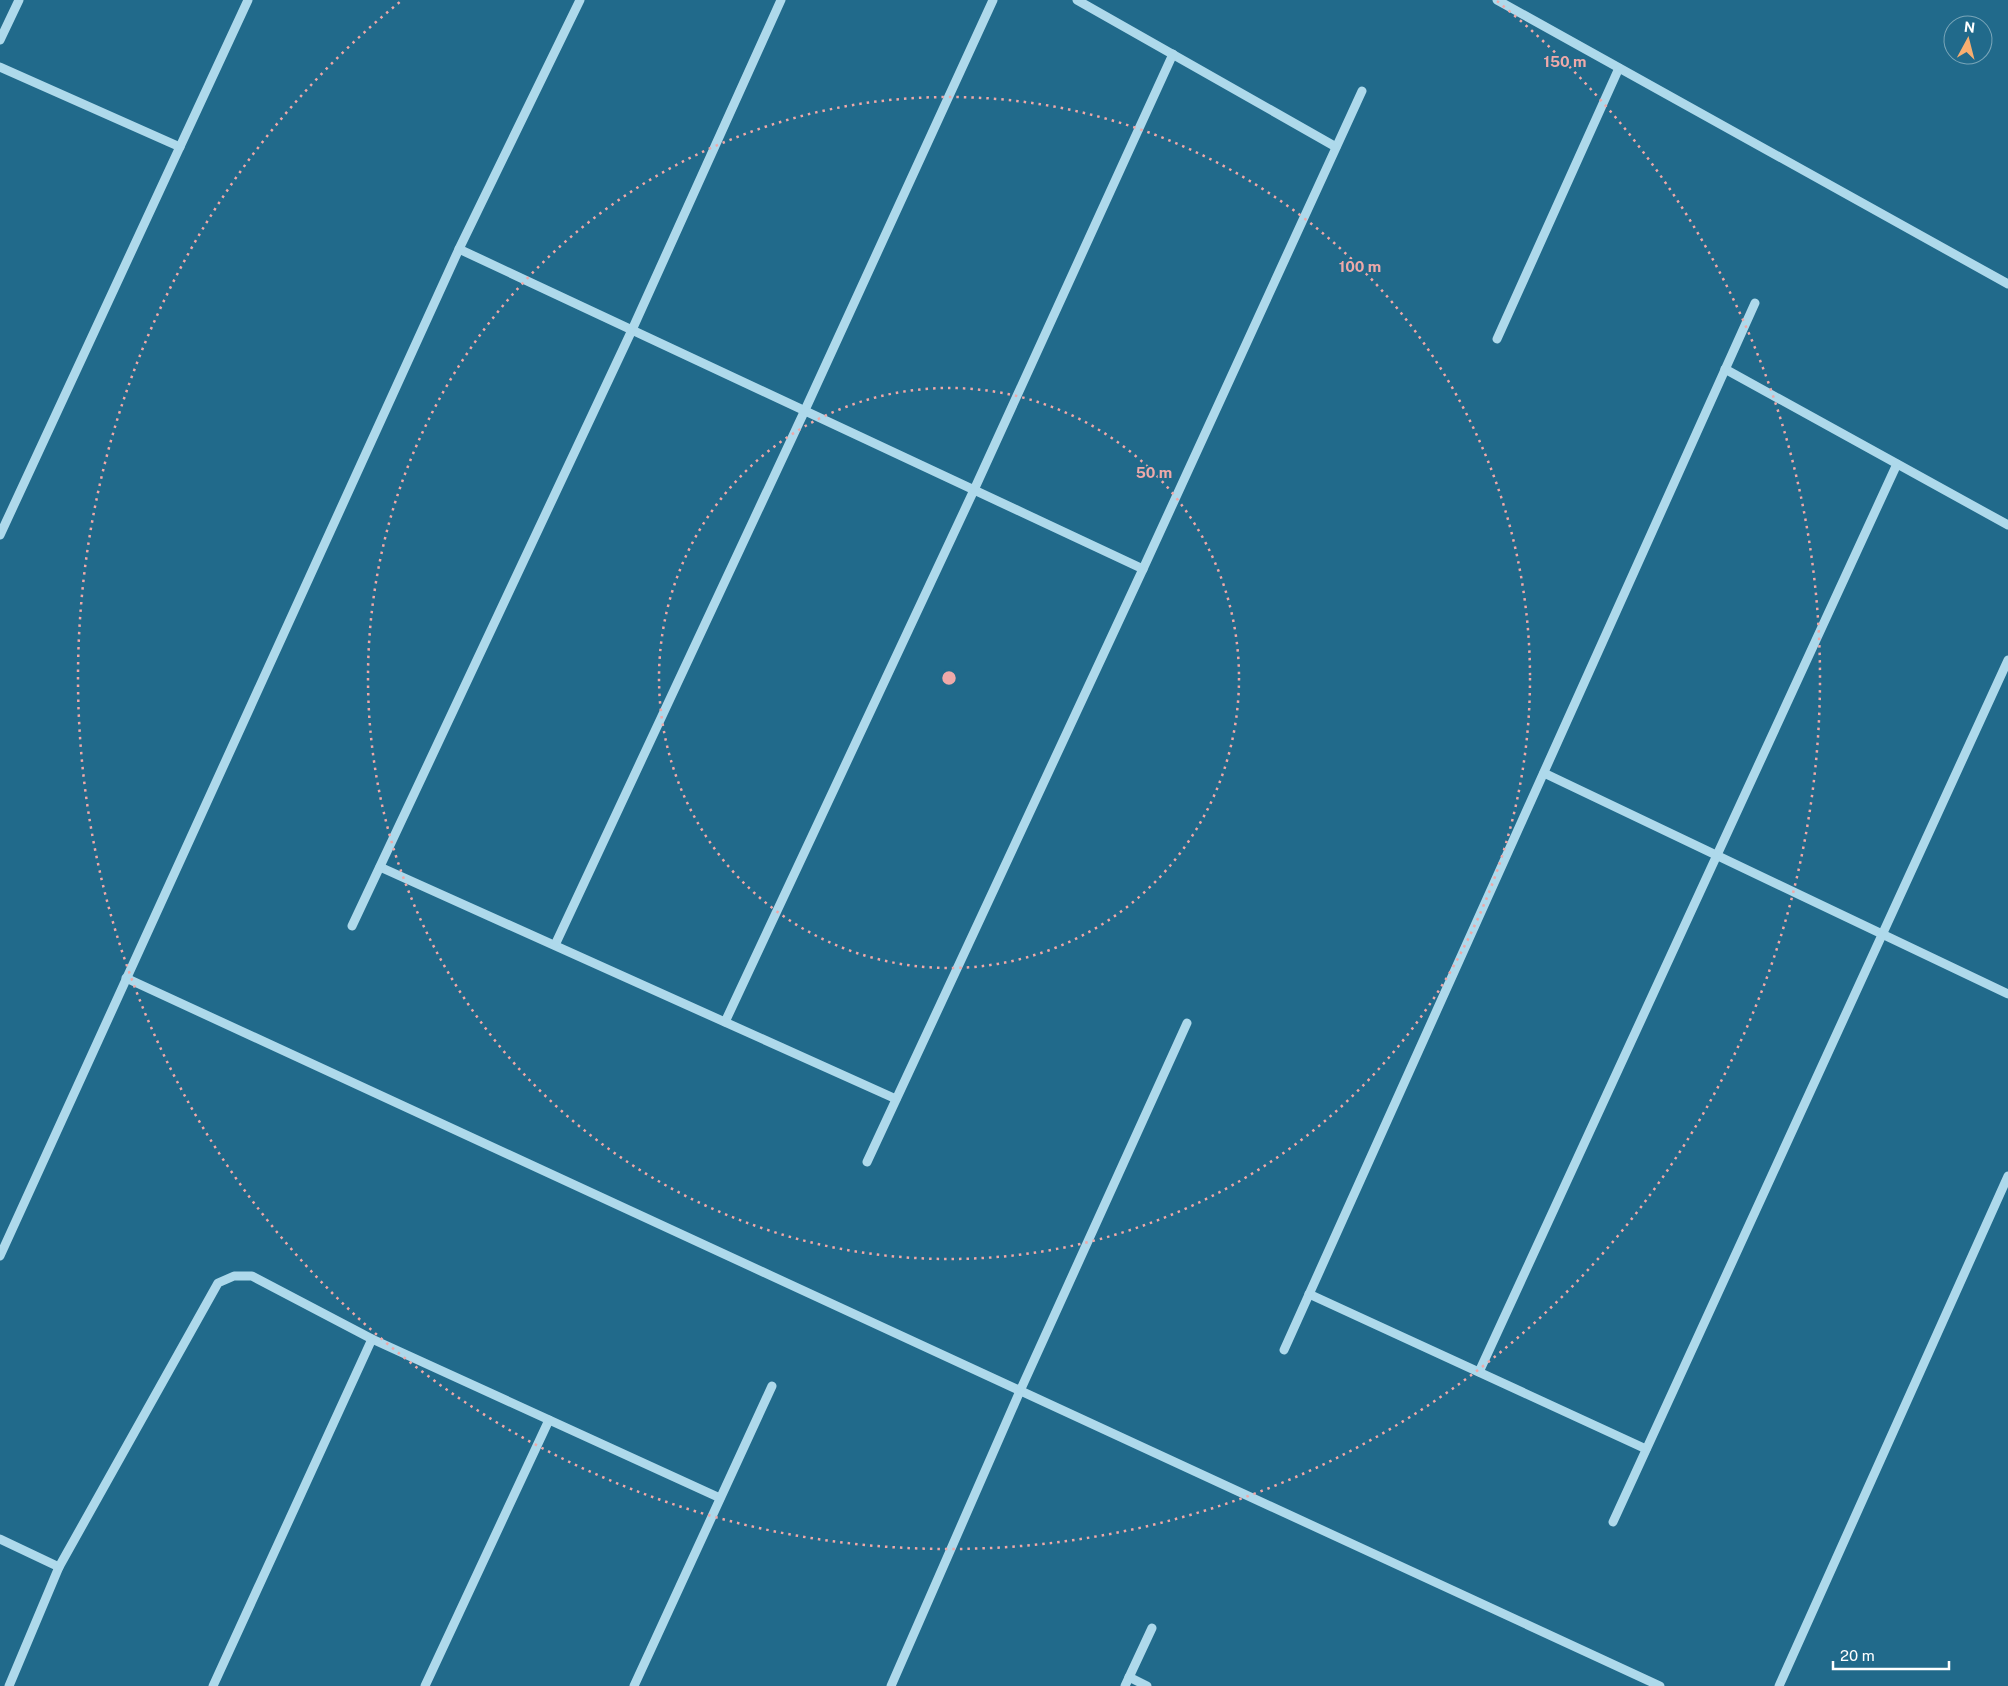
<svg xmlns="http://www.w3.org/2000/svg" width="2008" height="1686" viewBox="0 0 2008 1686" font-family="'Public Sans',sans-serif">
<rect width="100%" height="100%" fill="#216a8b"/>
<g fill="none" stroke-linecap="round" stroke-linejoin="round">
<g stroke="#aed9eb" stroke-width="9">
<path d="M1077 0 1336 147"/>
<path d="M1497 0 2008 284"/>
<path d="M0 40 19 0"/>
<path d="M0 67 180 147"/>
<path d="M459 249 1143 569"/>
<path d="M1497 339 1619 68"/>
<path d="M1725 369 2008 525"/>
<path d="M0 535 248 0"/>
<path d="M1544 773 2008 994"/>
<path d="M380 867 896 1099"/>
<path d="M352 926 632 330 781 0"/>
<path d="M555 945 805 410 993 0"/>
<path d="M126 978 1660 1686"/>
<path d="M725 1022 974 490 1173 54"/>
<path d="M867 1162 1143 569 1362 91"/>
<path d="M0 1256 459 249 580 0"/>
<path d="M1309 1294 1646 1449"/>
<path d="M1284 1350 1755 303"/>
<path d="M1479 1372 1897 464"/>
<path d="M1613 1522 2008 660"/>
<path d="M0 1539 59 1567"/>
<path d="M1129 1677 1147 1686"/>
<path d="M9 1686 59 1567 218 1283 234 1276H252L372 1339 720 1498"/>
<path d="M213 1686 372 1339"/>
<path d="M425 1686 549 1420"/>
<path d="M634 1686 772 1386"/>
<path d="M891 1686 1020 1391 1187 1023"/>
<path d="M1125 1686 1152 1628"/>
<path d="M1779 1686 2008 1176"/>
</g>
</g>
<g fill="none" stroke="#efa9a9" stroke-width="2.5" stroke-dasharray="2.5 5">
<circle cx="949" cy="678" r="290"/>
<circle cx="949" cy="678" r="581"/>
<path d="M1497 1A871 871 0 1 1 401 1"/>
</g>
<circle cx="949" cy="678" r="8" fill="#efa9a9" stroke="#216a8b" stroke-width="2.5"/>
<g font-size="15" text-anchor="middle" font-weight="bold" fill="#efa9a9" stroke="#216a8b" stroke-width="4" stroke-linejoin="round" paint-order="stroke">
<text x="1565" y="67">150 m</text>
<text x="1360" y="272">100 m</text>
<text x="1154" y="478">50 m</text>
</g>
<g transform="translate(1968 40) rotate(7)"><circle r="24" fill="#216a8b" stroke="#7aa6b9"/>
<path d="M0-4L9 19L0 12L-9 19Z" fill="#f8ae70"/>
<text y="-8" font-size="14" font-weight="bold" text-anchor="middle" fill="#ffffff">N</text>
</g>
<path d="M1833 1661v8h116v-8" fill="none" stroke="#ffffff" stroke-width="2.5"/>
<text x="1840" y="1661" font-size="15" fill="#ffffff" stroke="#216a8b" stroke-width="4" paint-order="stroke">20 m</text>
</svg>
